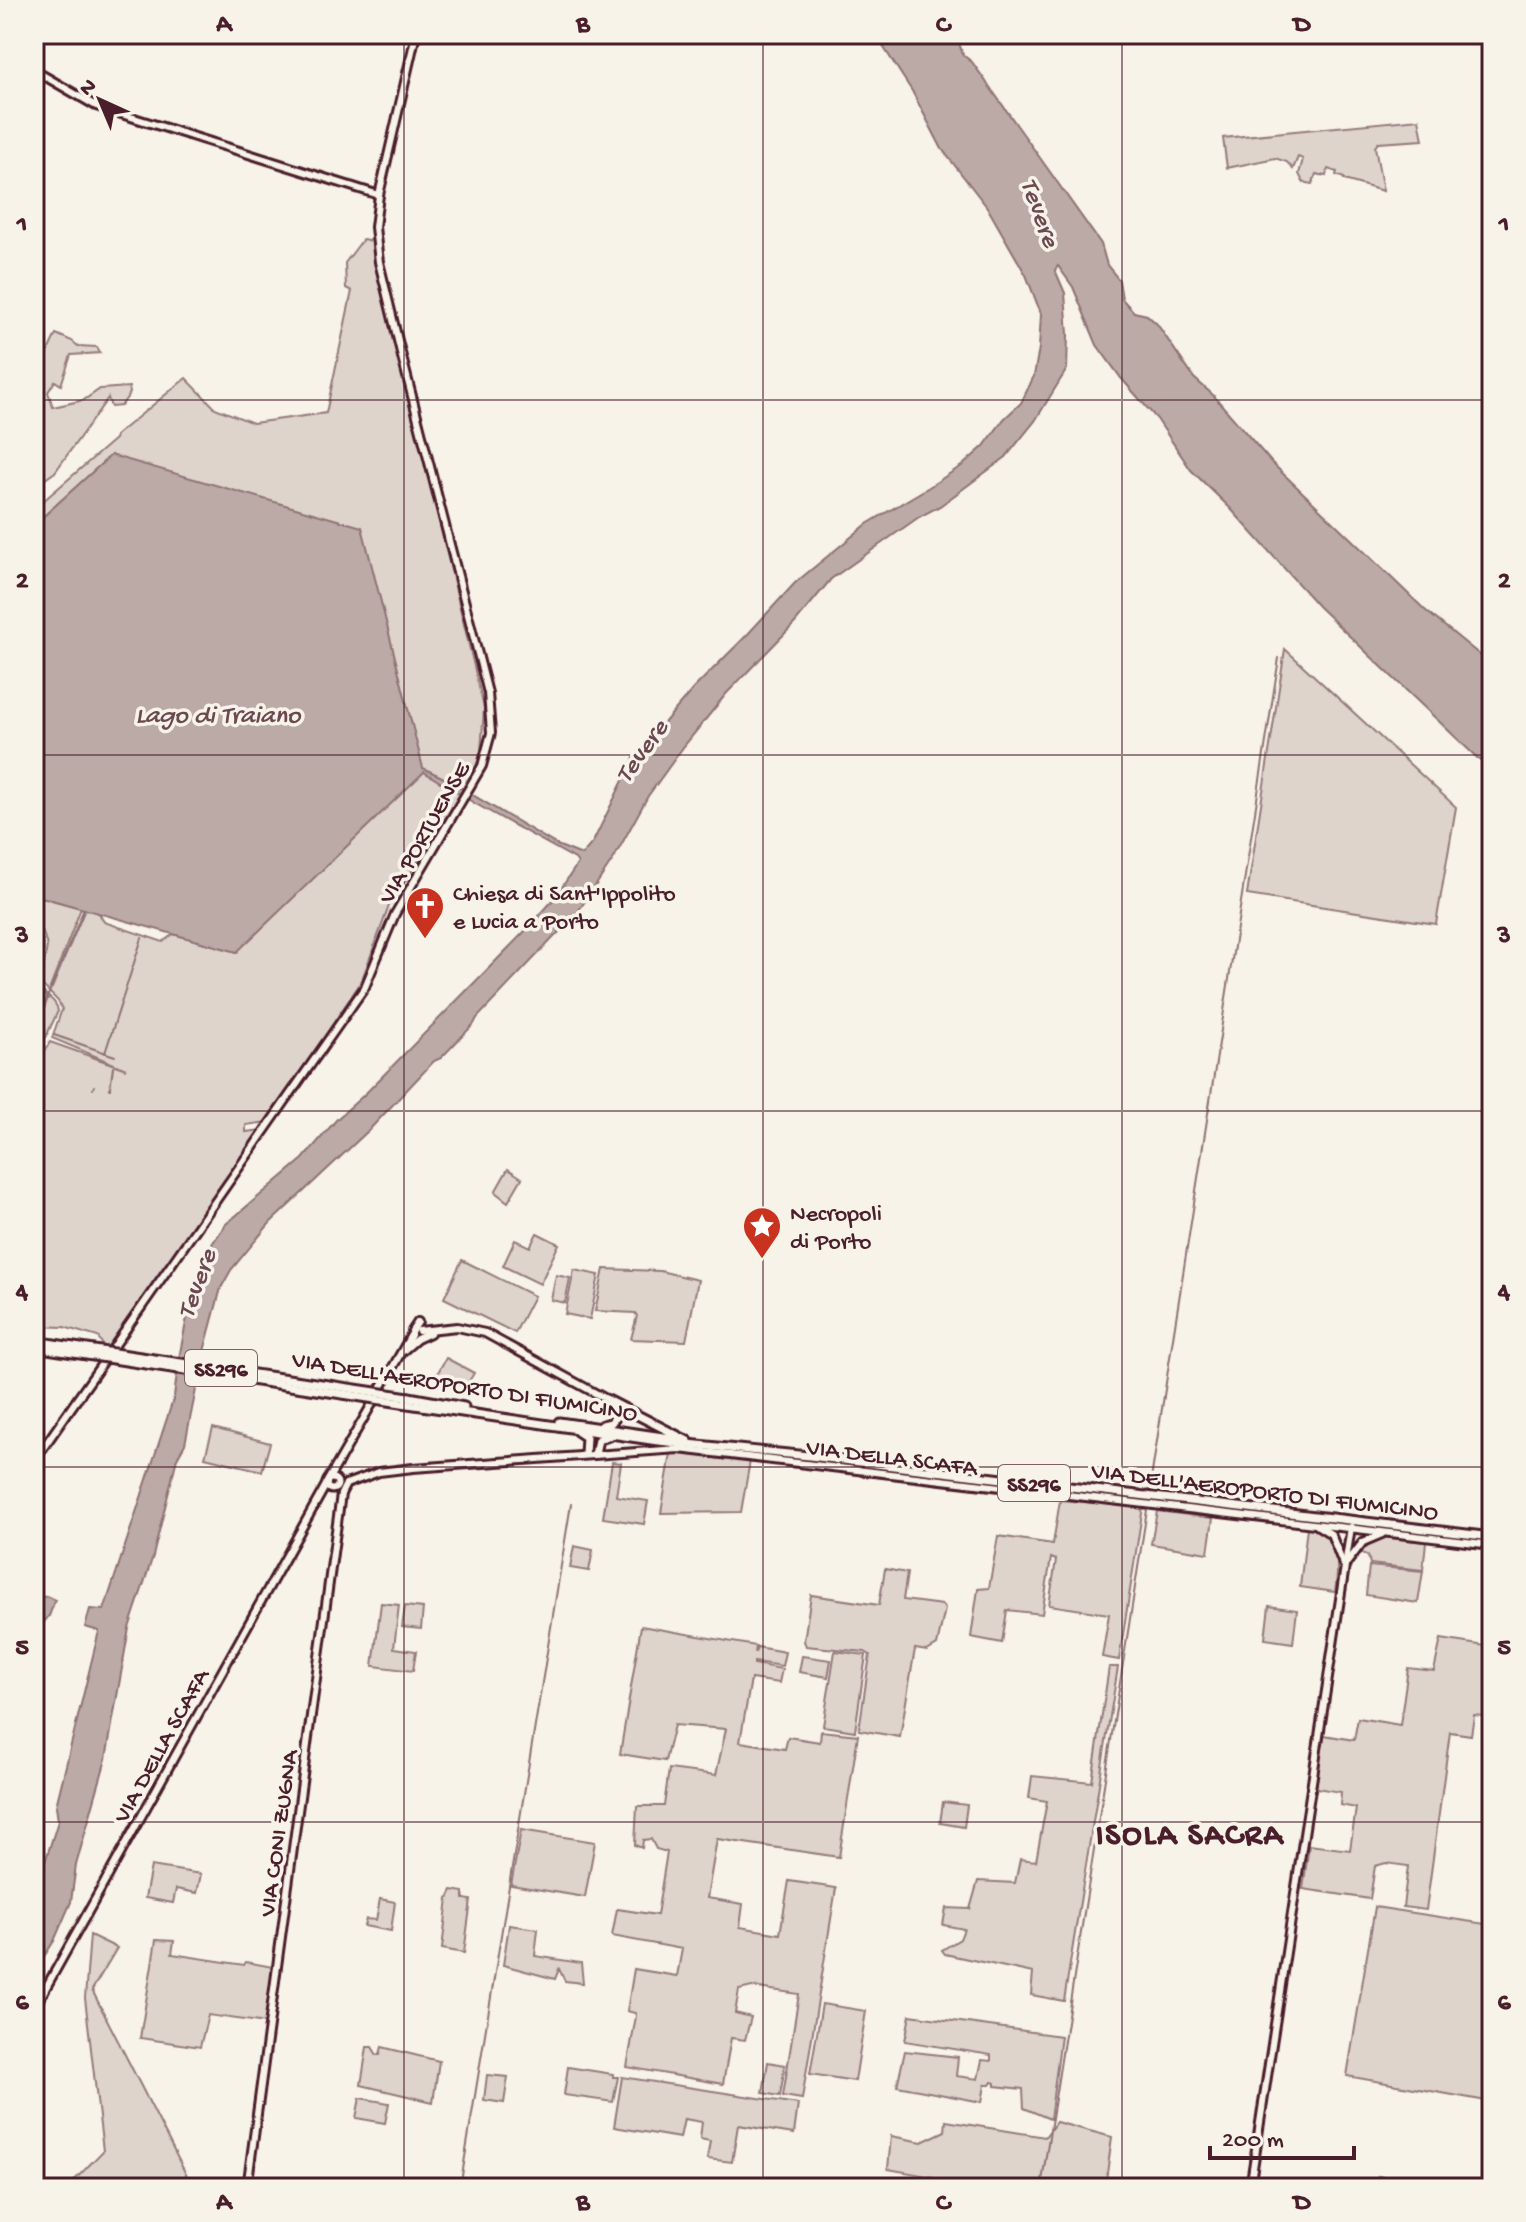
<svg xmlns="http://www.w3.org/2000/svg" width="1526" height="2222" viewBox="0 0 1526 2222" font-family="'Gochi Hand',sans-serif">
<rect width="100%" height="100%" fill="#f7f3e8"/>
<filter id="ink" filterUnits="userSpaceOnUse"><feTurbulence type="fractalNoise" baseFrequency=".0125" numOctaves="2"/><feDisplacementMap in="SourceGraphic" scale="16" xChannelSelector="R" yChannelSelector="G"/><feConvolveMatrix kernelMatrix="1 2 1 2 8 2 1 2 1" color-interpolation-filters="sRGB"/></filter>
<g filter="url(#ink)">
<g fill="#ded4cc" stroke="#947a7c" stroke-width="2">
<path d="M1419 119 1423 140 1378 143 1375 147 1383 191 1344 180V178L1336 175 1337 172 1328 169 1326 176 1316 174 1312 184 1303 182 1299 174 1303 159 1298 157 1293 169 1287 162 1275 158 1227 168 1223 138Z"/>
<path d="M363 239 372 241 484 708 481 752 472 778 389 906 361 982 267 1122 246 1125V1132L262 1130 109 1347H104L98 1337 64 1327 34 1326V1069L50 1042 126 1069 52 1038 62 1009 58 1001 41 984 47 946 43 932 34 927V895L81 908 50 988H52L85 909 99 913 104 922 163 942 173 934 237 952 111 455 34 525V509L115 439 116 435 186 378 215 408 253 423 326 413 352 291 346 288 345 263Z"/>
<path d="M56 334 72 341 78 346 97 347 100 353 71 355 61 385 55 381 48 392 53 407 84 400 100 389 129 387 130 393 121 406 111 407 108 398 55 472 34 487 37 421 34 374 42 364Z"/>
<path d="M1285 649 1456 807 1436 924 1247 895Z"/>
<path d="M34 930C53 942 38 967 38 985 43 996 56 998 58 1011L34 1062C34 1032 38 1025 48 998L43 995 34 1019Z"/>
<path d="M508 1169 522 1178 508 1202 495 1192Z"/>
<path d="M537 1233 559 1244 540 1284 503 1266 515 1240 530 1247Z"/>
<path d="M462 1260 534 1296 515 1333 444 1298Z"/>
<path d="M604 1269 660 1271 698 1280 686 1341 631 1339 637 1316 635 1313 595 1311Z"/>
<path d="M574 1270 599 1275 590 1319 565 1314Z"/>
<path d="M556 1275 570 1278 565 1303 551 1300Z"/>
<path d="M446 1358 474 1373 465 1388 437 1374Z"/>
<path d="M213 1428 270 1443 262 1471 205 1457Z"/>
<path d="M671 1453 750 1461 741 1512 661 1513Z"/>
<path d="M612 1462 621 1463 616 1496 648 1501 644 1524 603 1518Z"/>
<path d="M1060 1500 1143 1507 1119 1660 1102 1657 1109 1614 1049 1605 1056 1560 1051 1558 1042 1614 1007 1610 1002 1643 971 1637 978 1589 989 1588 998 1536 1053 1544Z"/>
<path d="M1157 1511 1213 1518 1208 1553 1151 1544Z"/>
<path d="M1307 1527C1341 1533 1339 1565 1335 1592L1300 1587Z"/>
<path d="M1383 1537 1426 1542 1423 1570 1370 1564 1368 1556 1360 1552 1373 1541Z"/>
<path d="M574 1546 593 1550 589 1571 570 1568Z"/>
<path d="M1369 1566 1423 1571 1418 1603 1366 1595Z"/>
<path d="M885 1569 907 1573 903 1600 942 1605 945 1609 937 1645 927 1651 915 1649 900 1737 859 1730 870 1655 865 1652 806 1646 804 1641 811 1595 879 1605Z"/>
<path d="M381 1603 399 1605 394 1648 416 1651 413 1671 373 1666Z"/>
<path d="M405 1606 423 1608 421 1629 402 1627Z"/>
<path d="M1269 1606 1297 1610 1293 1643 1265 1639Z"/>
<path d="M641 1626 756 1646 755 1653 757 1647 785 1652 782 1666 754 1662V1664L782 1669 779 1683 751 1679 740 1742 785 1749 788 1737 820 1742 821 1731 858 1735 839 1857 717 1839 707 1898 743 1904 740 1927 780 1934 789 1881 836 1888 802 2099 783 2096 799 1994 752 1987 739 1990 735 2013 751 2017 745 2040 731 2038 723 2084 627 2067 636 2016 635 2013 627 2011 634 1969 677 1976 682 1949 612 1936 617 1909 657 1915 667 1852 656 1849 651 1839 643 1840 642 1848 635 1845 637 1806H664L669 1769 716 1775 726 1729 674 1725 665 1761 620 1754Z"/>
<path d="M1441 1639 1492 1647 1490 1665H1492V1717L1474 1715 1471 1735 1450 1732 1426 1910 1403 1907 1408 1866 1386 1863 1375 1866 1370 1899 1303 1889 1309 1845 1350 1850 1356 1808 1340 1805 1341 1792 1316 1788 1324 1735 1354 1740 1358 1718 1400 1725 1408 1668 1434 1671Z"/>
<path d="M835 1651 866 1655 855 1731 823 1726Z"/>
<path d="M802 1656 831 1660 828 1677 799 1672Z"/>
<path d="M1109 1667H1118L1064 2001 1031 1995 1033 1973 945 1954 942 1950 960 1939 964 1929 943 1925 946 1908 970 1909 978 1881 1015 1883 1020 1859 1036 1861 1047 1801 1029 1798 1032 1776 1092 1782Z"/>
<path d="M943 1802 967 1805 964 1827 940 1823Z"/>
<path d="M521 1830 595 1842 585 1897 511 1885Z"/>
<path d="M151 1866 201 1874 197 1893 176 1889 173 1903 145 1898Z"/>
<path d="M452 1890 464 1892V1899L471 1900 464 1953 442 1949 448 1898Z"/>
<path d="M380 1899 395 1902 391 1931 364 1926 366 1919 376 1920Z"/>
<path d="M1375 1907 1492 1925V2102L1347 2076Z"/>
<path d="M509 1925 538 1929 535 1956 581 1963 583 1983 565 1981 559 1969 555 1979 503 1965Z"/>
<path d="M90 1935 117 1948 92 1990 193 2188H67L103 2151 85 1998Z"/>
<path d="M156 1940 174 1941 172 1954 244 1965 246 1962 273 1967 266 2023 208 2015 200 2047 140 2038Z"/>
<path d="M822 2004 866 2011 855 2081 810 2074Z"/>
<path d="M910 2015 1061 2036 1050 2119 1024 2108 1023 2089 995 2086V2083L992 2082 990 2085H985L982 2102 897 2086 905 2051 958 2057 956 2076 978 2079 982 2060 991 2061V2055L905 2041Z"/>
<path d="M367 2047H372L377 2055 380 2054 382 2047 439 2061 433 2102 361 2085Z"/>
<path d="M768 2062 785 2065 780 2096 763 2093Z"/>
<path d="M568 2067 613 2074V2077H618L613 2102 564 2095Z"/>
<path d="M487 2075 508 2077 504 2103 484 2100Z"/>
<path d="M622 2077 798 2104 794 2134 738 2125 732 2162 707 2159 710 2141 700 2139 702 2122 684 2119 680 2138 614 2127Z"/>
<path d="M360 2098 389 2103 385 2123 356 2118Z"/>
<path d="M946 2121 1045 2137 1056 2122 1112 2137 1105 2188H932L933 2177 888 2169 891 2136 922 2142 945 2131Z"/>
<path d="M1378 2176 1416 2183 1417 2185 1407 2184 1405 2188H1376Z"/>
</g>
<g fill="#bcaaa7" stroke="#8e7275" stroke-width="2">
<path d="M875 34H956L963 55 972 62 1101 244 1107 265 1119 280 1122 299 1134 312 1147 315 1157 324 1194 378 1213 395 1272 463 1425 610 1492 665V772L1319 607 1230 508 1191 470 1157 419 1121 378 1097 345 1073 287 1058 266 1055 270 1065 293 1068 334 1067 369 1035 421 1006 457 940 506 919 517 831 579 795 623 726 694 684 746 648 796 614 858 577 913 477 1018 474 1024 441 1058 434 1061 369 1130 270 1223 231 1270 221 1288 203 1355 185 1444 177 1458 153 1556 129 1628 106 1759 76 1865 71 1902 54 1941 34 1972V1897L58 1821 56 1806 99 1631 85 1627 90 1609 104 1610 174 1397 179 1358 191 1297 212 1244 226 1224 303 1159 337 1119 365 1094 531 925 554 899 578 863 575 859 474 803 424 772 237 952 34 895V525L111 455 362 527 423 768 444 778 557 845 582 855 593 842 634 758 693 689 747 635 795 583 867 524 929 487 963 465 984 446 1004 419 1021 403 1034 376 1039 348 1041 314 1026 275 987 207 942 149 912 91Z"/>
<path d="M46 1596 55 1600 49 1616 34 1634C34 1620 29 1600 46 1596Z"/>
</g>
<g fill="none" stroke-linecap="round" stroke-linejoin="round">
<g stroke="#8e7275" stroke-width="2">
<path d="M34 1029 84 909"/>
<path d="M54 1035 115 1056"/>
<path d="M105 1053 142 938"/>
<path d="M93 1089 94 1086"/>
<path d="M110 1089 113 1067"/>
<path d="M1149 1492 1279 658"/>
<path d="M460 2188 571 1504"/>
<path d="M1041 2188 1147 1510"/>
</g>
<g stroke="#4a1f2b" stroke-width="12">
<g id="minor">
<path d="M34 70 96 106 379 195"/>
<path d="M412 1331 418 1322"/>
<path d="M419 1331 457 1327 485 1333 608 1400"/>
<path d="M403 1351 417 1339 430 1333"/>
<path d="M381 1388 411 1335"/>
<path d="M34 1461 365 987 395 914 482 766 491 733 488 693 403 361 379 262 375 227 379 195 416 34"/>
<circle cx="332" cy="1484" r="5.5"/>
<path d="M328 1480 372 1404"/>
<path d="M346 1484 379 1472 413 1468 679 1449 1492 1545"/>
<path d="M1318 1526 1331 1534 1343 1564"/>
<path d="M1346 1564 1363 1542 1382 1534"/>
<path d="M34 2009 327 1483"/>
<path d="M247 2188 341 1494 346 1484"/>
<path d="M1250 2188 1351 1527"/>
</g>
</g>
<g stroke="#4a1f2b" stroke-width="13">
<g id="major">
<path d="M409 1397 464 1407"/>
<path d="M608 1400 688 1441"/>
<path d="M408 1404 658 1441 809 1456 1492 1537"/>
<path d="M559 1422 677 1439"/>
<path d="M602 1425 611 1423 617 1415 612 1404"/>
<path d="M577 1431 586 1437 585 1454"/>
<path d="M595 1453 598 1440 609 1436"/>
</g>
</g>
<use href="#minor" stroke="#f7f3e8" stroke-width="6"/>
<use href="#major" stroke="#f7f3e8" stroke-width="7"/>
<g stroke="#4a1f2b" stroke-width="13" stroke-linecap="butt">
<g id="major-bridge">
<path d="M34 1341 409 1397"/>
<path d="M34 1347 408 1404"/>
</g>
</g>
<use href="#major-bridge" stroke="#f7f3e8" stroke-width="7"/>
</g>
</g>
<path fill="none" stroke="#4a1f2b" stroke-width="2" stroke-opacity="0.55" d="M404 34V2188M763 34V2188M1122 34V2188M34 400H1492M34 755H1492M34 1111H1492M34 1467H1492M34 1822H1492"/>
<defs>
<g id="church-pin" transform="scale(2)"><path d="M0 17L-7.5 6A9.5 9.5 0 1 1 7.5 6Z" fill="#c8321e" stroke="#f7f3e8"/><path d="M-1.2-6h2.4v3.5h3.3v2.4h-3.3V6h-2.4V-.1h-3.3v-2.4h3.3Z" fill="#fff"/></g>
<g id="sight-pin" transform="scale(2)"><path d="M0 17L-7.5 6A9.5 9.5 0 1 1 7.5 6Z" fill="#c8321e" stroke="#f7f3e8"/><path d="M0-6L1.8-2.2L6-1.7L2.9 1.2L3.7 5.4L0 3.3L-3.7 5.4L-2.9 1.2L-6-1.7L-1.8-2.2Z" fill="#fff"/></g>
</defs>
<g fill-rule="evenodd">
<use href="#church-pin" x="425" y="906"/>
<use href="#sight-pin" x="762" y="1226"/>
</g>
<g text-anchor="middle" stroke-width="7" stroke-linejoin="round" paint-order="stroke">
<g fill="#f7f3e8" stroke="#7e5f64" stroke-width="2">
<rect x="185" y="1350" width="72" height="36" rx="6"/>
<rect x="998" y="1465" width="72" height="36" rx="6"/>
</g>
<g font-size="22" font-weight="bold" fill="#4a1f2b">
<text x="221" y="1376">SS296</text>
<text x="1034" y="1491">SS296</text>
</g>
<g font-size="24" fill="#4a1f2b" stroke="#f7f3e8">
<text transform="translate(423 832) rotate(-60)" y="8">VIA PORTUENSE</text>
<text transform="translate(465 1385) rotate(9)" y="8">VIA DELL'AEROPORTO DI FIUMICINO</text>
<text transform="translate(892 1456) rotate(7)" y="8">VIA DELLA SCAFA</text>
<text transform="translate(1265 1490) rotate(7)" y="8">VIA DELL'AEROPORTO DI FIUMICINO</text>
<text transform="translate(160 1745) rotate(-61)" y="8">VIA DELLA SCAFA</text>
<text transform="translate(277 1833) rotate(-82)" y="8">VIA CONI ZUGNA</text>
</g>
<g font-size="24" fill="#4a1f2b" stroke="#f7f3e8" text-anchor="start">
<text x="453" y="900">Chiesa di Sant'Ippolito<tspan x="453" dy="28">e Lucia a Porto</tspan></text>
<text x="790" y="1220">Necropoli<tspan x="790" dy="28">di Porto</tspan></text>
</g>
<g font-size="26" font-style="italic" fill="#6c4950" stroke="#f7f3e8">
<text transform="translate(1042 212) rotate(70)" y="9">Tevere</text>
<text x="218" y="722">Lago di Traiano</text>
<text transform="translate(640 750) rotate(-54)" y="9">Tevere</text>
<text transform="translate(195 1283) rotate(-70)" y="9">Tevere</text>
</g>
<g font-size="32" font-weight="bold" letter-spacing="2" fill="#4a1f2b" stroke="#f7f3e8">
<text x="1190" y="1843">ISOLA SACRA</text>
</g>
</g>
<rect width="1526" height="2222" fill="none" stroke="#f7f3e8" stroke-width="88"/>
<g transform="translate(100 100) rotate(316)" stroke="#f7f3e8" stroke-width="6" paint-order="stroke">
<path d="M0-6L14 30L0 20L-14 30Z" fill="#4a1f2b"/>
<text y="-12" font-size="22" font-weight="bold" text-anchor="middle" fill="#4a1f2b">N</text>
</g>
<path d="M1210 2146v12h144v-12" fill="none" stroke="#4a1f2b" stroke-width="4"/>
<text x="1222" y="2146" font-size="24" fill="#4a1f2b" stroke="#f7f3e8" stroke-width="6" paint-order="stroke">200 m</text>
<rect x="44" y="44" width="1438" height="2134" fill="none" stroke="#4a1f2b" stroke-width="3"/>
<g font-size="26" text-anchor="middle" font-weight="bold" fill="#4a1f2b">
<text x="224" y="31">A</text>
<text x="583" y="31">B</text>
<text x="943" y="31">C</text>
<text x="1302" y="31">D</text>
<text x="22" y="231">1</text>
<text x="1504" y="231">1</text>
<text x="22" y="587">2</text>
<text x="1504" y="587">2</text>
<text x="22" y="942">3</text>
<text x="1504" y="942">3</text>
<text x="22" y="1298">4</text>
<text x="1504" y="1298">4</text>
<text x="22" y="1654">5</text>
<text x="1504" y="1654">5</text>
<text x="22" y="2009">6</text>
<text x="1504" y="2009">6</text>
<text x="224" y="2209">A</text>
<text x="583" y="2209">B</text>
<text x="943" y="2209">C</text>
<text x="1302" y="2209">D</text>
</g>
</svg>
